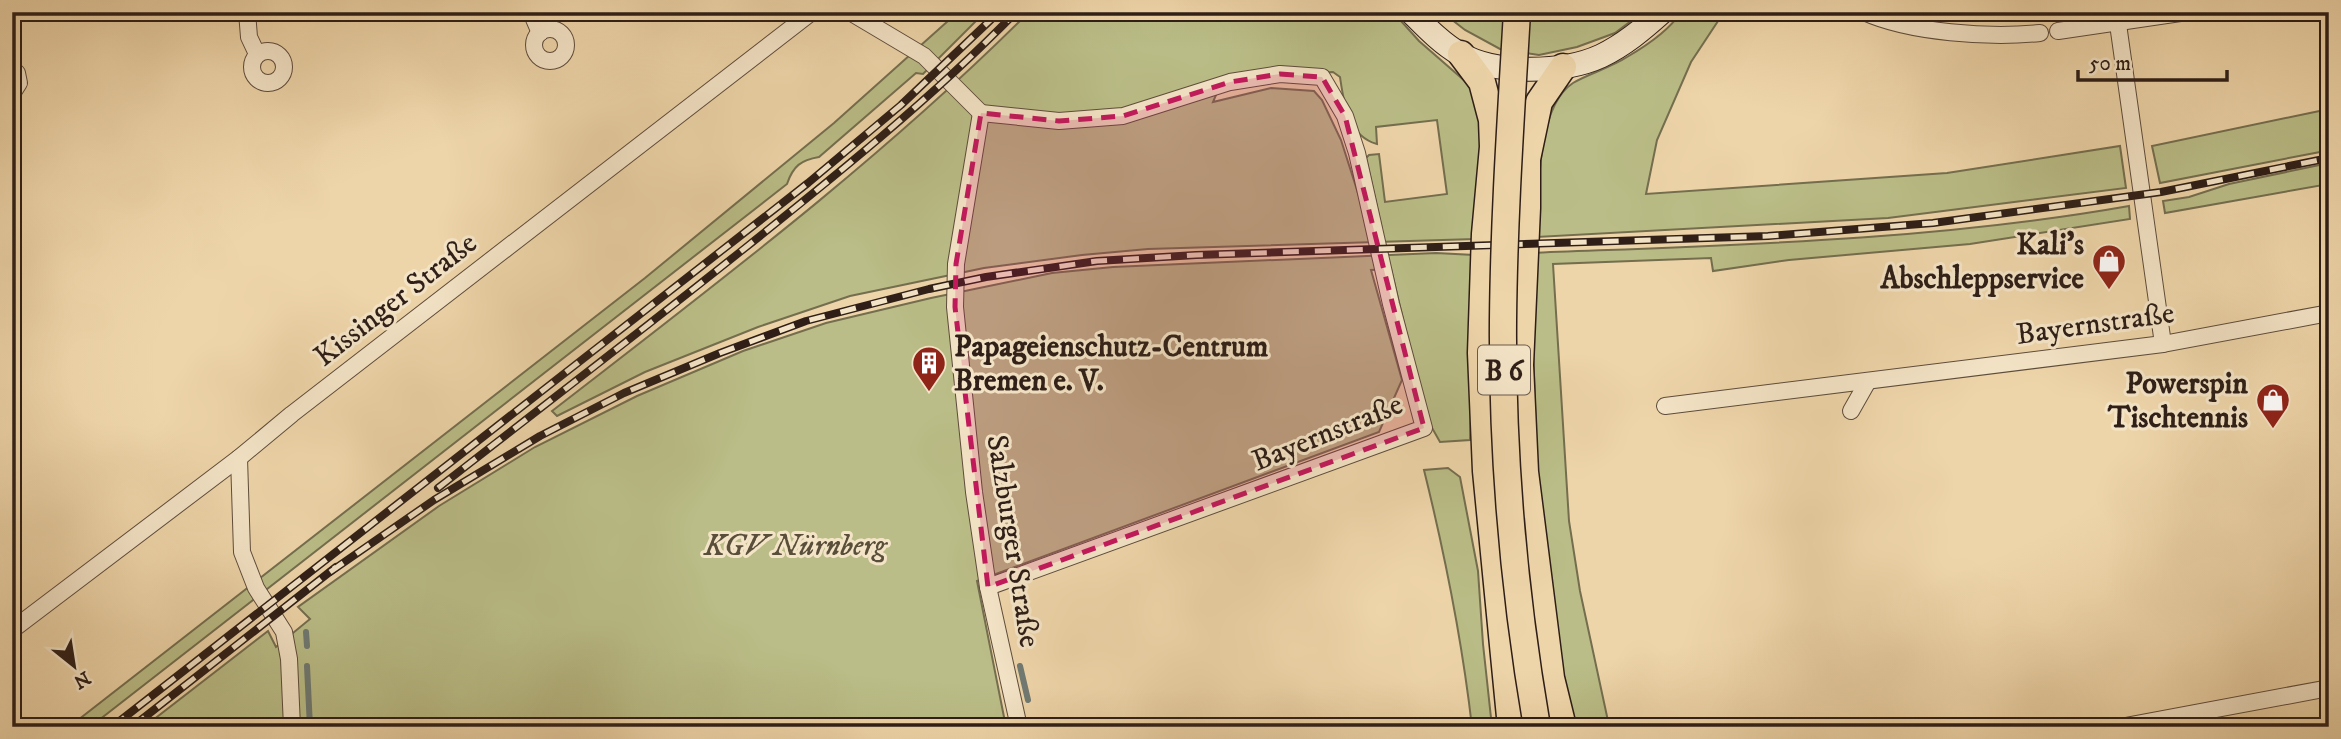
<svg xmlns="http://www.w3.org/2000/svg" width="2341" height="739" viewBox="0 0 2341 739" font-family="'IM FELL DW Pica',serif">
<rect width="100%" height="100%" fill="#eed5a9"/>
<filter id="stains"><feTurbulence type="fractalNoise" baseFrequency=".00286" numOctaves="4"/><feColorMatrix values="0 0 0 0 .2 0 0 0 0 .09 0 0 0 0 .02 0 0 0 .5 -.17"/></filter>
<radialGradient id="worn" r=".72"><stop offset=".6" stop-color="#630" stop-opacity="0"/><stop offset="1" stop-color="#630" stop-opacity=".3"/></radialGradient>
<g fill="#babd87" stroke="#746e4f" stroke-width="2" fill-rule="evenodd">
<path d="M958 12H985L923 74 916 73 819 157C801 160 793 166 787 184L90 727H69L645 278 834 123Z"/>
<path d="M1029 12H1393L1419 41 1466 82 1476 97 1481 125 1475 239 1148 249 1082 255 984 268 850 296 758 327 645 372 557 416 552 411C716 284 882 159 1029 12ZM1333 72 1340 77C1344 104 1348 136 1377 144L1376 127 1437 120 1447 194 1385 202 1379 154 1369 155 1366 158 1381 225 1364 212 1341 140 1322 100 1314 91 1271 88 1213 102 1223 78Z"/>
<path d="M1442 12H1643L1615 33 1577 47 1539 55 1500 49 1465 30Z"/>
<path d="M1681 12H1724L1691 62 1657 140 1646 194 1947 173 2120 146 2126 188 1888 218 1537 237C1539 196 1535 108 1573 83 1590 73 1610 68 1627 57 1646 46 1669 31 1681 12Z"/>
<path d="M2329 109V147L2320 152 2160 183 2152 146Z"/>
<path d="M2329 163V184L2165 213 2163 201 2189 197 2229 184Z"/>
<path d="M2129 206 2130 219 1970 244 1789 260 1713 271 1711 258 1553 264 1569 521 1580 591 1608 721 1611 727H1575L1561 670 1537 466 1530 253C1730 245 1931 241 2129 206Z"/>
<path d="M1436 253 1474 255 1470 440 1440 442 1427 419 1391 269 1371 270 1402 380 1379 432 977 581 1006 727H144L268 631 276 647 310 619 298 607 439 506 535 447 637 396 743 351 826 323 931 298 1052 273 1113 267Z"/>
<path d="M1448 468 1460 477 1478 571 1483 644 1492 727H1472C1462 640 1445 555 1424 470Z"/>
</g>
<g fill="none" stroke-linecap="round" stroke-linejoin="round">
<g stroke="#6f7a73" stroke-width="6">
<path d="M306 632 307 646"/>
<path d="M307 666 310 727"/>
<path d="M1020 666 1028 700"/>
</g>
<g stroke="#5e4c3c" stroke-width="18">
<g id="minor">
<path d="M247 12 249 37 257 54"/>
<path d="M531 12 540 33"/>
<path d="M850 12 924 56 981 113"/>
<path d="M1864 12C1910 33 1990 38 2040 33"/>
<path d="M2118 24 2163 344"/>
<circle cx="550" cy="45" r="16"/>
<path d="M2058 31 2187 12"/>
<circle cx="268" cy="67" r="16"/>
<path d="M12 68 17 73 19 83 12 94"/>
<path d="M981 113 1059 121 1123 116 1230 82 1280 74 1322 77 1345 116 1357 153 1391 304 1424 428 988 587"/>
<path d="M981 113 956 264 955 307 974 492 988 587 1019 727"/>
<path d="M1665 406 2163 344 2329 313"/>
<path d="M1851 411 1868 381"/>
<path d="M239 458 242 552 256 588 284 632 289 659 292 727"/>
<path d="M12 630 239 458 292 414 812 12"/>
<path d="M2120 727 2329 688"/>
</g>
</g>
<g stroke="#2e1e17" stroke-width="25">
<path id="secondary" d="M1411 12C1426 27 1441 43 1460 54 1496 75 1564 73 1601 56 1624 45 1643 29 1662 12"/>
</g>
<g stroke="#2e1e17" stroke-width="29">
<g id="trunk">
<path d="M1461 54 1482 82 1492 120 1493 147 1485 234 1481 353 1486 471 1511 727"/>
<path d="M1563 67 1539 102 1527 159V208L1520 365 1525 472 1551 678 1563 727"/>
</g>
</g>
<use href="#minor" stroke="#f4e4c7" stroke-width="16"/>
<use href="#secondary" stroke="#f4e4c7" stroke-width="23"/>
<use href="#trunk" stroke="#eed5a9" stroke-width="26"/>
<g stroke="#2e1e17" stroke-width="8">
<g id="rail">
<path d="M438 488C539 409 640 332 740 252 835 176 930 100 1016 12"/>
<path d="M330 572 434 500 540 436 624 393 720 353 806 321 929 289 986 277 1097 261 1196 255 1768 236 1933 223 2161 192 2329 158"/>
<path d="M112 727 808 183 901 105 999 12"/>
<path d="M132 727 336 567"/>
</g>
</g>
<use href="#rail" stroke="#f4e4c7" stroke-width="5" stroke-dasharray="16" stroke-linecap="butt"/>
<g stroke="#2e1e17" stroke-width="29" stroke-linecap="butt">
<path id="trunk-bridge" d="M1517 12C1511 115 1504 217 1503 320 1502 456 1514 593 1537 727"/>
</g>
<use href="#trunk-bridge" stroke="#eed5a9" stroke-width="26"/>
</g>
<path fill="#c2185b" fill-opacity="0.2" stroke="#c2185b" stroke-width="5" stroke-dasharray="14 9" stroke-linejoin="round" d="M1280 74 1322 77 1345 116 1424 428 988 587 955 307 956 264 981 113 1059 121 1123 116 1230 82Z"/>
<defs>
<g id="shop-pin" transform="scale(1.75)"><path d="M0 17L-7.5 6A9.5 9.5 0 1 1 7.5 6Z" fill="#8f2418" stroke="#f4e4c7"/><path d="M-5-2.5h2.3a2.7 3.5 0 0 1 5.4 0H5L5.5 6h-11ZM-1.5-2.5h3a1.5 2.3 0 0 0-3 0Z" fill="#fff"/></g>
<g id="building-pin" transform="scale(1.75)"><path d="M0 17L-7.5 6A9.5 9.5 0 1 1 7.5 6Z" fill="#8f2418" stroke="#f4e4c7"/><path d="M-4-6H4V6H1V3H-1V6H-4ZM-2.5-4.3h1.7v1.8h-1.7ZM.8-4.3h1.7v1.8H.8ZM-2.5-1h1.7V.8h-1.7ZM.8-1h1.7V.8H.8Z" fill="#fff"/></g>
</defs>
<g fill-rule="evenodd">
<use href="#shop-pin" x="2109" y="261"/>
<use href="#building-pin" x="929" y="363"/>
<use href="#shop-pin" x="2273" y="400"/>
</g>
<g text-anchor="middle" stroke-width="6" stroke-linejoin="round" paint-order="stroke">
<rect fill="#f4e4c7" stroke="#69594c" stroke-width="2" x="1478" y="345.5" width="52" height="49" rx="5"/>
<g font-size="28" font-weight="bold" fill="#2e1e17">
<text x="1504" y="380">B 6</text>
</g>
<g font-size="30" font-weight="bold" fill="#2e1e17" stroke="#f4e4c7" text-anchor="end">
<text x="2084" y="254">Kali's<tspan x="2084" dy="34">Abschleppservice</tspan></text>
<text x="954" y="356" text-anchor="start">Papageienschutz-Centrum<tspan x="954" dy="34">Bremen e. V.</tspan></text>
<text x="2248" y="393">Powerspin<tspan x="2248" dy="34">Tischtennis</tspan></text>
</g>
<g font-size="30" fill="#2e1e17" stroke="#f4e4c7">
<text transform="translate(395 299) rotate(-38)" y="10">Kissinger Straße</text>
<text transform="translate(2095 323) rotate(-8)" y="10">Bayernstraße</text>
<text transform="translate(1327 432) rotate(-22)" y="10">Bayernstraße</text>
<text transform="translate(1014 541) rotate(81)" y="10">Salzburger Straße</text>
</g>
<g font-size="30" font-style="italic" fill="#584e39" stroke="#f4e4c7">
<text x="795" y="555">KGV Nürnberg</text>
</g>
</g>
<rect width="2341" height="739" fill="none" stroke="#eed5a9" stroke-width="42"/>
<rect x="14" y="14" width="2313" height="711" fill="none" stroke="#2e1e17" stroke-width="3.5"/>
<rect x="21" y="21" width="2299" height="697" fill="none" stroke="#2e1e17" stroke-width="2"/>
<g transform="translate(74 666) rotate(150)" stroke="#f4e4c7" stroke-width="5" paint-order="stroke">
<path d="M0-5L12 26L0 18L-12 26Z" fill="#2e1e17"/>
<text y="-10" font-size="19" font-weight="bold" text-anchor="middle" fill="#2e1e17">N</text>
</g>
<path d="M2078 70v10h149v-10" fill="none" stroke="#2e1e17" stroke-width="3.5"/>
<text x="2089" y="70" font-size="21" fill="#2e1e17" stroke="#f4e4c7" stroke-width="5" paint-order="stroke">50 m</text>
<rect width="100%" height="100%" filter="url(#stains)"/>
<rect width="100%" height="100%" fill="url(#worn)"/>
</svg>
